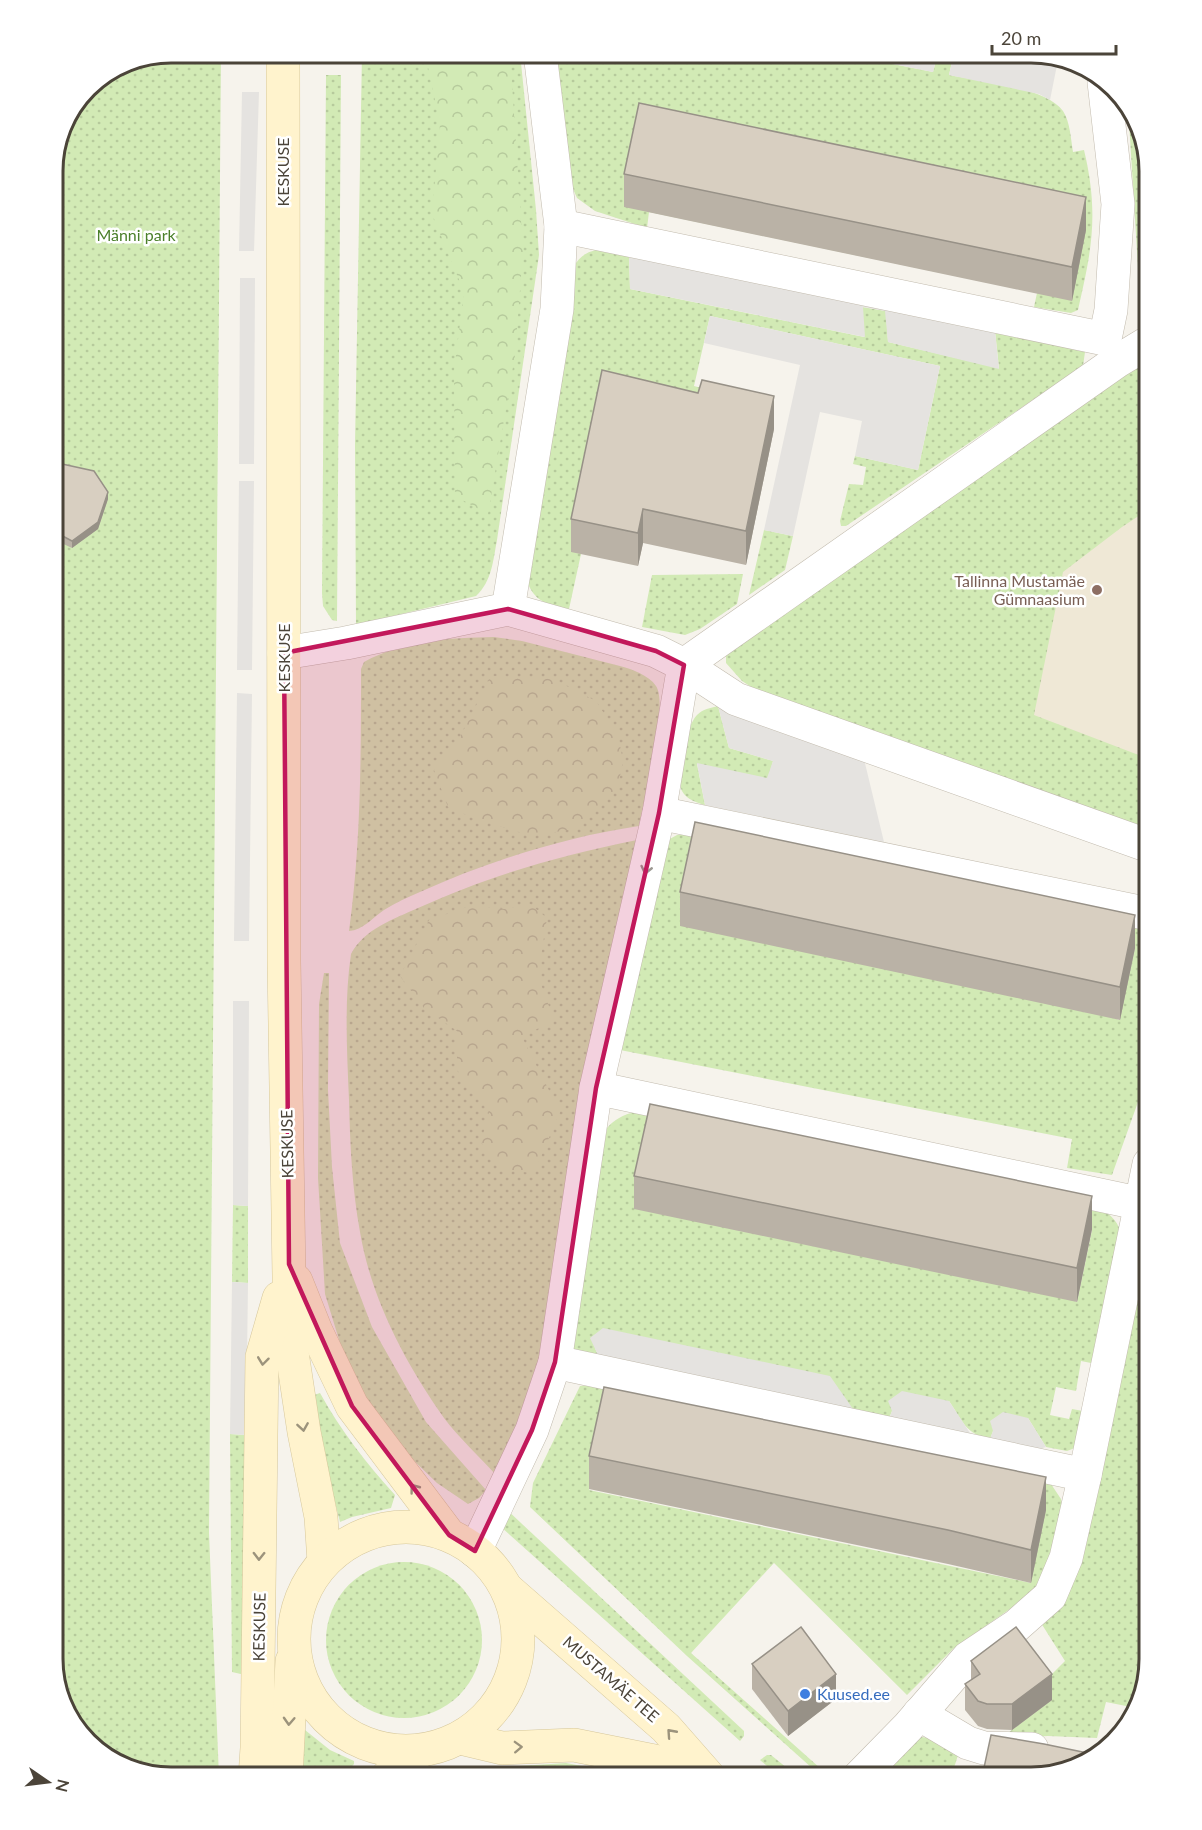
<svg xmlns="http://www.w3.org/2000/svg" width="1202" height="1830" viewBox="0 0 1202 1830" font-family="Lato,sans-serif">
<defs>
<pattern id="grass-dots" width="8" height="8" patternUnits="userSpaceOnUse" patternTransform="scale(1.5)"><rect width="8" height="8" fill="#d2eab5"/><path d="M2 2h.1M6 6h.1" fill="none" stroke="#b6ca9c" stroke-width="1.8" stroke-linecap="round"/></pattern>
<pattern id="forest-crowns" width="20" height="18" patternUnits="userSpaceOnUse" patternTransform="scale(1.5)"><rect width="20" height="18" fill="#d2eab5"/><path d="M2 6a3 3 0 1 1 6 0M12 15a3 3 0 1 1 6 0" fill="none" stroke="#b6ca9c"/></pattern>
</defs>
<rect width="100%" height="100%" fill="#f6f3ec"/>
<path fill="#efe8d6" d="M1149 372V819L1007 764 1080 415Z"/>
<g fill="url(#grass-dots)">
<path d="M171 53H221L209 1533 219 1777H163L105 1758 68 1718 53 1659V163L62 125 87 87 126 61Z"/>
<path d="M362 53H520L536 210 539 255 497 540C493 561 492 581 476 596L356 625 355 445Z"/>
<path d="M548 53H838L933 72 938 53H954L949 75C979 81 1046 87 1063 111 1070 121 1071 140 1073 152L1084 150C1099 213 1092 249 1078 310L1071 313 1034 307 1037 293 649 212 647 228 595 211 577 198 569 180Z"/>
<path d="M326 75H341L337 621 332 620 323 606 322 593Z"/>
<path d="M1128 106 1134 112 1149 171V326L1142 331Z"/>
<path d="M602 249 629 256 630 289 864 337 862 307 886 311 888 342 999 368 995 331 1085 352 1083 366 846 526H841L840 521 849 484 863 485 866 467 853 464 855 456 918 470 940 366 710 316 694 386 709 390 581 554 569 609C550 605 536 603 528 584L573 268C580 255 588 251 602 249Z"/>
<path d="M1149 357V509L1122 527 1063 572 1034 715 1149 759V831L762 694 742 681 726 663V654Z"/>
<path d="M764 530 793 536 785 570 749 595Z"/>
<path d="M743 574 737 604 700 629 685 635 642 627 652 575Z"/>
<path d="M494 637 522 641 620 666C631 669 649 675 656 686 669 705 644 800 639 826 565 837 489 861 420 892 408 897 395 903 384 910 372 918 363 930 349 931 361 844 361 756 361 669L364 662C404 640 449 638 494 637Z"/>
<path d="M718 706 729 748 773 761 768 779 697 764 705 805C697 803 686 799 682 791 675 777 686 726 697 715 703 709 710 708 718 706Z"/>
<path d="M688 834 1119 1020 1135 948 1106 921 1149 931V1071L1112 1175 1067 1168 1072 1139 620 1050 666 841 677 835Z"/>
<path d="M637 840 538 1381 496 1475C479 1456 459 1438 444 1418 405 1363 371 1298 360 1232 352 1188 350 1144 349 1100 347 1052 344 1001 351 954 364 929 394 919 418 908 491 875 558 856 637 840Z"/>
<path d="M324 973H329L328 1090 332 1167 340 1243 372 1327 426 1422 486 1490 479 1498 468 1504 437 1483 406 1453 360 1389 344 1356 325 1294 318 1178 319 1004Z"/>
<path d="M646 1110 1077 1302 1092 1230 1062 1197C1086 1204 1112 1206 1121 1232L1096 1364 1081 1361 1076 1391 1056 1387 1050 1415 1069 1419 1072 1409 1083 1411 1075 1448 1067 1451 1046 1447 1028 1418 993 1431 990 1439C965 1434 963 1421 949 1401L892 1411 890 1416 885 1419 595 1348 597 1353 595 1357 575 1354 571 1344 607 1128C619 1115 629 1113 646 1110Z"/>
<path d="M233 1205 248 1206V1283L232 1282Z"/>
<path d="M1144 1252 1149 1253V1660L1136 1708 1106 1702 1097 1738 1048 1736 1010 1738 1004 1736 1051 1700 1041 1685 1065 1661 1041 1623 1074 1582 1098 1478Z"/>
<path d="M590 1385 642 1394 589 1490 1031 1583 1011 1503 1049 1481 1061 1499 1064 1513 1055 1557 1031 1594 953 1649 907 1695 774 1563 691 1653 830 1777H822L687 1656 530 1507 533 1483 580 1386Z"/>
<path d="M320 1393C341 1431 366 1463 395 1495L391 1508 352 1517 340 1522 308 1397Z"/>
<path d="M230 1434 246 1435 245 1675 232 1672Z"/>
<path d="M506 1509 744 1731V1736L740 1741 501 1527Z"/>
<circle cx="404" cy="1640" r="78"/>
<path d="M305 1730 330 1750 354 1761V1764L343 1777H303V1732Z"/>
<path d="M921 1737 929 1738 959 1752 951 1777H877Z"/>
<path d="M767 1755H771L798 1777H780L760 1760Z"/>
<path d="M566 1763 603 1770 618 1777H463L505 1767Z"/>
</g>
<g fill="url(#forest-crowns)">
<path d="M425 53H510L523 251 515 355 488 514 455 496 454 371 464 292 432 214 440 124Z"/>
<path d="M491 676 553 679 596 701 618 735 623 761 618 786 579 828 532 836 476 819 448 807 434 770 458 741Z"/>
<path d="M530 904 547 918 538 976 554 1020 522 1037 560 1112 534 1173 501 1170 481 1142 489 1112 457 1070V1031L424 1008 400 976 429 920 470 906 505 909Z"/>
</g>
<g fill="#e5e3e0">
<path d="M838 53H938L933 72Z"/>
<path d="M954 53H998L1057 65 1050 100 1039 94 949 75Z"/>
<path d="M242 92H259L254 251H239Z"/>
<path d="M629 256 995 331 999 369 888 342 885 311 863 307 865 337 630 289Z"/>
<path d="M240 278H255L254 464H239Z"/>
<path d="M710 316 940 366 918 470 855 456 862 421 820 412 793 536 764 530 800 365 704 343Z"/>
<path d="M239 481H254L252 670H237Z"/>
<path d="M237 693 252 694 249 941H234Z"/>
<path d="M718 706 863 755 884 842 705 805 697 763 767 778 773 761 729 748Z"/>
<path d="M233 1001H249L248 1206 233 1205Z"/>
<path d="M232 1282 248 1283 246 1435 230 1434Z"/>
<path d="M603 1328 830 1376 853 1409 884 1419 890 1416 892 1411 888 1401 902 1391 949 1401 970 1433 976 1437 990 1439 993 1431 990 1421 1003 1412 1028 1418 1046 1447 1029 1452 595 1357 597 1353 590 1338Z"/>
</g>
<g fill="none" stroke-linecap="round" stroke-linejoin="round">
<g stroke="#c2bbae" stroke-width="34">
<g id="street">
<path d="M561 226 1105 339 1111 310 1118 204 1104 82"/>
<path d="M508 609 557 309 561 226 540 53"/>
<path d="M284 653 346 643 508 609 656 651 684 665 736 699 1149 846"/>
<path d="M659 813 1149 914"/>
<path d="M596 1088 1142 1204"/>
<path d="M555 1362 1085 1475"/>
<path d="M475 1551 532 1430 555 1362 596 1088 659 813 684 665 1116 362 1149 342"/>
<path d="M919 1714 968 1743 984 1748 1032 1749"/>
<path d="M859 1777 908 1727 968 1658 1016 1626 1050 1596 1066 1558 1085 1475 1149 1164"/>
</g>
</g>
<g stroke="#d6c79b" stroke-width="34">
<g id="secondary">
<path d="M283 53 284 961 290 1339 304 1432 321 1517 324 1562"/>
<path d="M296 1281 316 1331 352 1406 449 1535"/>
<circle cx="406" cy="1639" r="112"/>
<path d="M507 1589 666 1728 709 1777"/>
<path d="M460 1738 502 1748 574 1745 654 1761 695 1777"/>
<path d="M255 1777 257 1748 262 1357 279 1298"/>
<path d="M286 1777 292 1661"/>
<path d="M387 1777 420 1751"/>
</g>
</g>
<use href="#street" stroke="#fff" stroke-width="33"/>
<use href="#secondary" stroke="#fff3cd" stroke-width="33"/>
</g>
<g fill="#bab2a6">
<path d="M624 174 1086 230 1072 301 624 207Z"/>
<path d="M774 429 746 565 643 543 638 566 571 552V519Z"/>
<path d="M53 462 108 499 98 529 72 548 55 540 53 537Z"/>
<path d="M680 892 1135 948 1120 1020 680 926Z"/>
<path d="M634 1176 1092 1229 1077 1302 634 1209Z"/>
<path d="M589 1456 1046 1510 1031 1583 948 1564 589 1489Z"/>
<path d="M971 1661 1052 1700 1012 1730 987 1729 978 1726 965 1710V1684L971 1680Z"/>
<path d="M752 1664 836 1699 788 1736 752 1689Z"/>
</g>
<g fill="#979187">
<path d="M1086 197V230L1072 301V267Z"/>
<path d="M774 396V429L746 565V531Z"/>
<path d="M108 492V499L98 529 72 548V541Z"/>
<path d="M643 509V543L638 566V533Z"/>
<path d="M1135 915V948L1120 1020V987Z"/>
<path d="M1092 1196V1229L1077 1302V1268Z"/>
<path d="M1046 1477V1510L1031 1583V1550Z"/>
<path d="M836 1674V1699L788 1736V1711Z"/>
<path d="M1052 1674V1700L1012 1730V1704Z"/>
</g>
<g fill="#d8cfc1" stroke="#979187" stroke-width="1.5">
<path d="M639 103 1086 197 1072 267 624 174Z"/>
<path d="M602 370 698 393 702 380 774 396 746 531 643 509 638 533 571 519Z"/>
<path d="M53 462 94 471 108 492 98 522 72 541 55 532 53 530Z"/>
<path d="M695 822 1135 915 1120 987 680 892Z"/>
<path d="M650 1104 1092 1196 1077 1268 634 1176Z"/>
<path d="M604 1387 1046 1477 1031 1550 948 1530 589 1456Z"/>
<path d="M801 1627 836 1674 788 1711 752 1664Z"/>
<path d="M1016 1627 1052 1674 1012 1704H987L978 1701 965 1684 980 1674 971 1661Z"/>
<path d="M991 1735 1044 1744 1097 1755 1090 1762 1032 1778 982 1777Z"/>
</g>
<defs><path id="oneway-chevron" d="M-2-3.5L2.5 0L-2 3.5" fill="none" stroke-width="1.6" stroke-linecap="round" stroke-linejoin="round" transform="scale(1.5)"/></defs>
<use stroke="#9c9892" href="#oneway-chevron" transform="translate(646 870) rotate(103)"/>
<g stroke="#9c937c">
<use href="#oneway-chevron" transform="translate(263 1361) rotate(97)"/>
<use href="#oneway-chevron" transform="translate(303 1427) rotate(81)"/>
<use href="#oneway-chevron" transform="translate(414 1488) rotate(-127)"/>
<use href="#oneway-chevron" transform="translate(259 1556) rotate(91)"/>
<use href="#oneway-chevron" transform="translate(289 1721) rotate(93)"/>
<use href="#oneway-chevron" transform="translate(671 1733) rotate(-132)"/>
<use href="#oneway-chevron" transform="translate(518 1747) rotate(-2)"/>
</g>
<path fill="#c2185b" fill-opacity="0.2" stroke="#c2185b" stroke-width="4.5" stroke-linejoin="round" d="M508 609 656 651 684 665 659 813 596 1088 555 1362 532 1430 475 1551 449 1535 352 1406 289 1264 284 653Z"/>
<circle fill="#8d6e63" stroke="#fff" stroke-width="2" cx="1097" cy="590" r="6"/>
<circle fill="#3f7fe0" stroke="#fff" stroke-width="2" cx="805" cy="1694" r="6"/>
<g text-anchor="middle" stroke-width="5" stroke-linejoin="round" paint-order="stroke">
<g font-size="16" fill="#4b4439" stroke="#fff">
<text transform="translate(283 172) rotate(-90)" y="6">KESKUSE</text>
<text transform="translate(284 658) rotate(-90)" y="6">KESKUSE</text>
<text transform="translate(287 1144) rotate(-91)" y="6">KESKUSE</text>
<text transform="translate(259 1627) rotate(-89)" y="6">KESKUSE</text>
<text transform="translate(611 1679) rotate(41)" y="6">MUSTAMÄE TEE</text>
</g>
<g font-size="16" fill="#4a7f2a" stroke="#fff">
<text x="136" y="241">Männi park</text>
</g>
<g font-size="16" fill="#785e54" stroke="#fff" text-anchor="end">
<text x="1085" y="587">Tallinna Mustamäe<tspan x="1085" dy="18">Gümnaasium</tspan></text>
</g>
<g font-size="16" fill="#366cbe" stroke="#fff" text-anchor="start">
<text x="817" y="1700">Kuused.ee</text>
</g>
</g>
<path d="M0 0H1202V1830H0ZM171 63H1031A108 108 0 0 1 1139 171V1659A108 108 0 0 1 1031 1767H171A108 108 0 0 1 63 1659V171A108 108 0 0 1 171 63Z" fill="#fff" fill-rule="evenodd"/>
<path fill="none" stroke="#4b4439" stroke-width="3" d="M171 63H1031A108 108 0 0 1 1139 171V1659A108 108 0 0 1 1031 1767H171A108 108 0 0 1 63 1659V171A108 108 0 0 1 171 63Z"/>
<g transform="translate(48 1782) rotate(104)" stroke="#ffffff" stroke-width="4.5" paint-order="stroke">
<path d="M0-4.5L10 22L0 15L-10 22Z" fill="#4b4439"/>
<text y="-9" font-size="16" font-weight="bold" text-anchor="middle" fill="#4b4439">N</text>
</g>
<path d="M992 45v9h124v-9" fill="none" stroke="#4b4439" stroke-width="3"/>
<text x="1001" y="45" font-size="18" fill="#4b4439" stroke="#ffffff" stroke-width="4.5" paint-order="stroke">20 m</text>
</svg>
